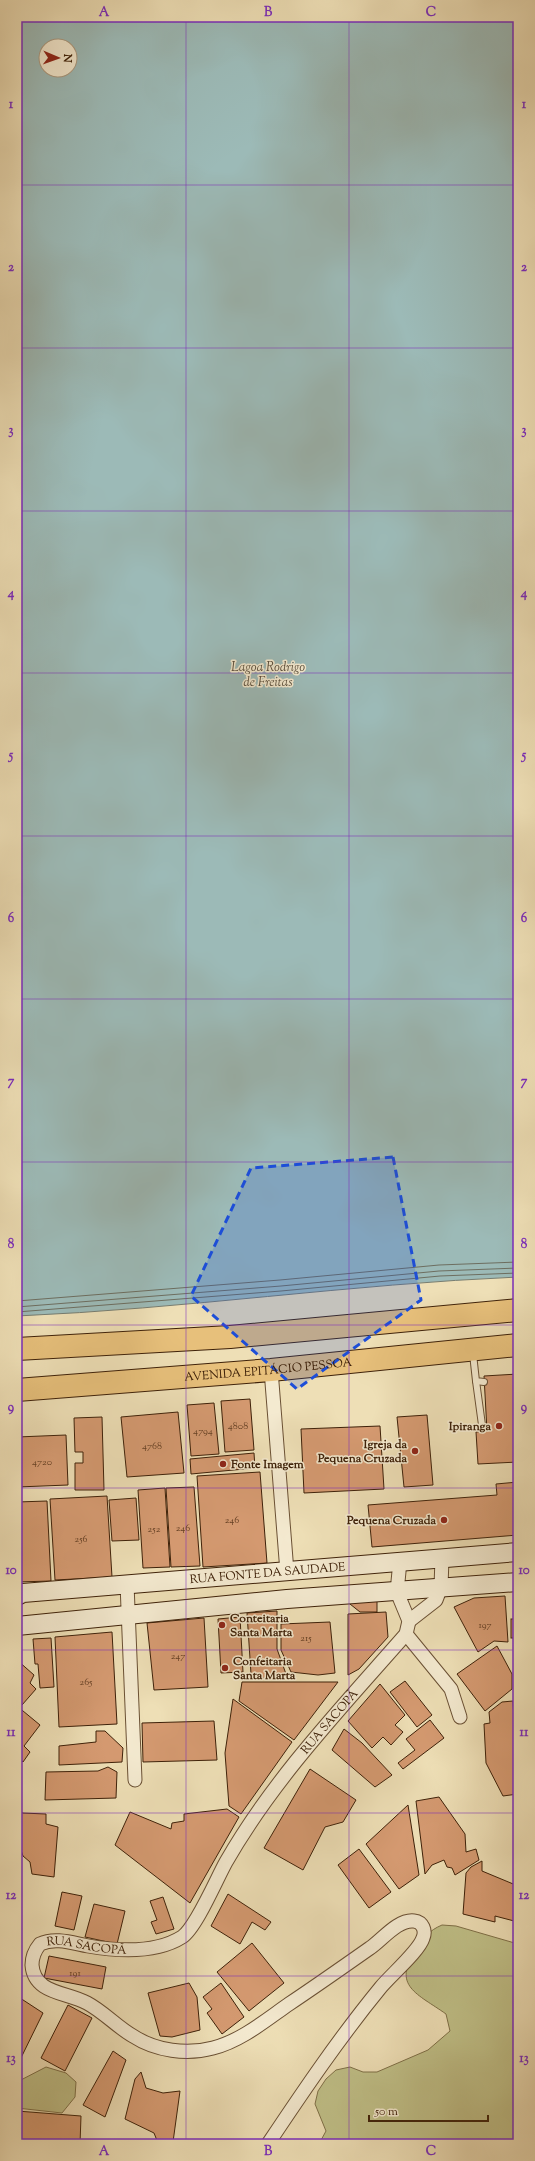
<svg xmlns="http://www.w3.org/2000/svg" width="535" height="2161" viewBox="0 0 535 2161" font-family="'Sorts Mill Goudy',serif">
<rect width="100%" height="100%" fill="#eedfb6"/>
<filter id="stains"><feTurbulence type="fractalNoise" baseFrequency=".005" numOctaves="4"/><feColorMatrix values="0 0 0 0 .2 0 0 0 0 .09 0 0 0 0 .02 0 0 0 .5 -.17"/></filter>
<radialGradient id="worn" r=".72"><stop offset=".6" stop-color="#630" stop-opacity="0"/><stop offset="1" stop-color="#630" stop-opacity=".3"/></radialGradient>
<g fill="#c0c088" stroke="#7f7048">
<path d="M442 1925 456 1926 518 1944V2144H321L320 2142 326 2131 315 2104 318 2091 326 2079 336 2070 350 2067 363 2072H377L428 2050 450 2031 446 2014C418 1994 391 1986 416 1950 425 1937 428 1931 442 1925Z"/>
<path d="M46 2067 66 2073 76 2082 75 2097 62 2113 17 2108V2082Z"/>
</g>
<path fill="#9cbab7" stroke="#767d71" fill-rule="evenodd" d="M17 17H518V1277C351 1284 184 1309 17 1316ZM46 46H70V70H46Z"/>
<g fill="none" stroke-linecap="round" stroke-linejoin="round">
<g stroke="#6d6e60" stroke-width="1">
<path d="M17 1301 280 1280 439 1265 518 1262"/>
<path d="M17 1307 281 1286 439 1271 518 1268"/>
<path d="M17 1312 281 1291 440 1276 518 1273"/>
</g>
</g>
<g fill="#d59a71" stroke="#3e2109">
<path d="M518 1374V1462L478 1464 476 1432 487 1431 484 1376Z"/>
<path d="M250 1399 254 1450 225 1452 221 1401Z"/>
<path d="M214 1403 219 1454 191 1456 187 1405Z"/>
<path d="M178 1412 184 1473 127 1477 121 1417Z"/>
<path d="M427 1415 433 1485 404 1487 397 1417Z"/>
<path d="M102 1417 104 1490H75V1463H83V1452H75L74 1418Z"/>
<path d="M380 1426 384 1489 304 1493 301 1429Z"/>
<path d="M66 1435 68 1485 17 1487V1437Z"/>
<path d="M254 1453 255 1468 191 1474 190 1459Z"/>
<path d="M260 1472 267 1563 203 1567 197 1476Z"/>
<path d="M518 1482V1535L372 1547 368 1505 497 1495 496 1484Z"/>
<path d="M194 1487 200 1566 171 1567 166 1488Z"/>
<path d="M165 1488 170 1567 143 1568 138 1490Z"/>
<path d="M107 1496 112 1577 55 1580 50 1499Z"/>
<path d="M136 1498 139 1540 112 1541 109 1500Z"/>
<path d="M47 1501 51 1581 17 1582V1502Z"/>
<path d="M377 1593V1612H360L340 1596Z"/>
<path d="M505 1596 508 1642 494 1641 478 1652 454 1607 474 1598Z"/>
<path d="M277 1611V1649L286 1674 266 1679 251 1674 247 1613Z"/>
<path d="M386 1612 388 1637 359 1669 348 1675V1614Z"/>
<path d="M240 1617 243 1672 221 1673 218 1619Z"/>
<path d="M204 1618 208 1687 154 1690 147 1623Z"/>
<rect x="511" y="1619" width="7" height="19"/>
<path d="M330 1622 335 1673 318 1675 291 1672 281 1650V1624Z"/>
<path d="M112 1632 117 1724 59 1727 55 1637Z"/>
<path d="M51 1638 54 1687 40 1688 38 1664H35L33 1639Z"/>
<path d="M497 1646 512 1674V1689L485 1711 457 1674Z"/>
<path d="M17 1660 34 1675 30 1683 36 1689 22 1705 17 1701Z"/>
<path d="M405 1681 432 1715 417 1727 390 1692Z"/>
<path d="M242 1682H338L294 1740 239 1701Z"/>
<path d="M380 1684 405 1715 395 1725 403 1732 391 1745 383 1737 372 1748 348 1721Z"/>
<path d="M233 1699 292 1742 241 1814 229 1806 225 1753Z"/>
<path d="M513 1701 518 1794 503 1796 486 1763 484 1724 490 1723 489 1712 502 1702Z"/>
<path d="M17 1706 40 1725 24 1746 30 1752 23 1762 17 1757Z"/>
<path d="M430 1720 444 1738 403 1769 398 1763 415 1750 406 1739Z"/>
<path d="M214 1721 217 1760 143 1762 142 1723Z"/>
<path d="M344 1729 362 1743 392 1775 375 1787 332 1750Z"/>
<path d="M96 1731H105L123 1748 122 1762 59 1765V1746L96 1742Z"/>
<path d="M108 1767 117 1772 116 1798 45 1800 46 1772 98 1771Z"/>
<path d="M310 1769 356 1800 343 1822 325 1827 303 1870 264 1848Z"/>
<path d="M439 1797 465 1834 466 1852 476 1849 479 1860 455 1875 452 1868 447 1867 444 1860 432 1865 425 1874 416 1801Z"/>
<path d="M19 1803 22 1813 46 1814V1824L58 1827 54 1877 32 1874 30 1862 23 1856 17 1838V1805Z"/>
<path d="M408 1805 419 1875 399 1889 366 1844Z"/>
<path d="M227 1809 239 1817 190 1903 115 1845 130 1812 171 1829 172 1823 184 1821V1814Z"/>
<path d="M359 1849 391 1892 369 1908 338 1865Z"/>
<path d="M482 1861V1871L518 1886V1922L495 1916V1922L463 1914 466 1873 471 1867Z"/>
<path d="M62 1892 82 1896 74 1930 55 1926Z"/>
<path d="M228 1894 271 1922 265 1930 252 1922 240 1944 211 1926Z"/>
<path d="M163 1897 174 1929 156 1934 151 1922 157 1920 150 1901Z"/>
<path d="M94 1904 125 1911 117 1944 85 1937Z"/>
<path d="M252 1943 284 1983 249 2011 217 1972Z"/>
<path d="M49 1956 106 1967 102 1989 44 1978Z"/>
<path d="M189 1983 197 1997 200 2030 172 2037 160 2036 148 1993Z"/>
<path d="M221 1983 244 2017 222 2034 207 2013 212 2009 203 1997Z"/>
<path d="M17 1996 43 2013 17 2066Z"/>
<path d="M68 2005 92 2018 65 2071 41 2058Z"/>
<path d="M113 2051 126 2060 105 2117 83 2105Z"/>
<path d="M141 2072 146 2088 163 2093 180 2091 173 2142 158 2143 154 2133 125 2119 135 2079Z"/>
<path d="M17 2111 81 2116 80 2144H17Z"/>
</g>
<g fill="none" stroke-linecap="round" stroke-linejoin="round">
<g stroke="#6a5034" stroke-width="8">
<g id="lane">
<path d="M473 1354 476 1381 484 1382"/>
<path d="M476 1381 482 1425"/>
</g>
</g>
<g stroke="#6a5034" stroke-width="15">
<g id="street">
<path d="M271 1370 287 1572"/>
<path d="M127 1584 135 1780"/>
<path d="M409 1621 436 1600 441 1587 442 1558"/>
<path d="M406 1634 451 1689 460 1717"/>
<path id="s1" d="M268 2144C304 2090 340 2037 381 1987 391 1975 419 1951 423 1938 426 1931 423 1922 414 1921 398 1919 382 1940 370 1948 343 1967 316 1986 289 2004 266 2020 241 2041 213 2048 187 2055 156 2051 133 2036 117 2027 104 2012 87 2003 67 1992 34 1994 32 1965 32 1957 35 1950 40 1944 55 1937 72 1943 88 1946 117 1951 155 1954 182 1937 196 1928 217 1878 226 1862 274 1778 343 1706 406 1634L409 1621 397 1592 400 1561"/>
</g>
</g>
<g stroke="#3e2109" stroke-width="20">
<g id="secondary">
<path id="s2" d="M17 1596 23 1593 518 1552"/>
<path d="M17 1626 287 1599 518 1582"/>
</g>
</g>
<g stroke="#3e2109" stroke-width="24">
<g id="highway">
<path d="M17 1349 230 1337 518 1310"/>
<path id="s3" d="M17 1390 271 1370 518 1345"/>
</g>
</g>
<use href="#lane" stroke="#f4ead0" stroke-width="6"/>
<use href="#street" stroke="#f4ead0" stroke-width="13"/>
<use href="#secondary" stroke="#f4ead0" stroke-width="18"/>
<use href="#highway" stroke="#e7c07b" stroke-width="22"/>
</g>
<path fill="#1d4ed8" fill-opacity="0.2" stroke="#1d4ed8" stroke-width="3" stroke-dasharray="8 5" stroke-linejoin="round" d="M393 1157 421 1300 297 1389 191 1296 251 1168Z"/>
<path fill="none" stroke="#7b2cbf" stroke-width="1" stroke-opacity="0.55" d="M186 17V2144M349 17V2144M17 185H518M17 348H518M17 511H518M17 673H518M17 836H518M17 999H518M17 1162H518M17 1325H518M17 1488H518M17 1650H518M17 1813H518M17 1976H518"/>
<g fill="#8f2418" stroke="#f4ead0" stroke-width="1.5">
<circle cx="499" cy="1426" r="4"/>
<circle cx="415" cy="1451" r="4"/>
<circle cx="223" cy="1464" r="4"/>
<circle cx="444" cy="1520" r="4"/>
<circle cx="222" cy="1625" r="4"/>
<circle cx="225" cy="1668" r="4"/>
</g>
<g text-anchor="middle" stroke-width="3" stroke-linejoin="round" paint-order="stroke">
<g font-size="10" fill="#643f23">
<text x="238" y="1429">4808</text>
<text x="203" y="1434">4794</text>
<text x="152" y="1449">4768</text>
<text x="42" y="1465">4720</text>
<text x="232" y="1523">246</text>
<text x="183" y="1531">246</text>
<text x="154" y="1532">252</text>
<text x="81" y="1542">256</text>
<text x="485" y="1628">197</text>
<text x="306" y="1641">215</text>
<text x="178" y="1659">247</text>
<text x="86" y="1685">265</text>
<text x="75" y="1976">191</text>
</g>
<g font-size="12" fill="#3e2109" stroke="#f4ead0">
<text dy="4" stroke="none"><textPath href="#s3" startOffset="252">AVENIDA EPITÁCIO PESSOA</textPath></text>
<text dy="4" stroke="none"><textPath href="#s2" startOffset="252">RUA FONTE DA SAUDADE</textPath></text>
<text dy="4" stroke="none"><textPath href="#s1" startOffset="1162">RUA SACOPÃ</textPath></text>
<text dy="4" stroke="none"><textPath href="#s1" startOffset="802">RUA SACOPÃ</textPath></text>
</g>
<g font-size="12" font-weight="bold" fill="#3e2109" stroke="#f4ead0" text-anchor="end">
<text x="491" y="1430">Ipiranga</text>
<text x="407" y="1448">Igreja da<tspan x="407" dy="14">Pequena Cruzada</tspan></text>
<text x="231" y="1468" text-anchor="start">Fonte Imagem</text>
<text x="436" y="1524">Pequena Cruzada</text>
<text x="230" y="1622" text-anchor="start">Conteitaria<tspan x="230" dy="14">Santa Marta</tspan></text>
<text x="233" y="1665" text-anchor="start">Confeitaria<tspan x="233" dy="14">Santa Marta</tspan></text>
</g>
<g font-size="13" font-style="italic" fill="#5a4f3d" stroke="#f4ead0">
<text x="268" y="671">Lagoa Rodrigo<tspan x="268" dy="15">de Freitas</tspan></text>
</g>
</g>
<rect width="535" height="2161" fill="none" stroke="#eedfb6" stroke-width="44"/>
<g transform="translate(58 58) rotate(92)"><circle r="19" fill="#f4ead0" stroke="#ab9a80"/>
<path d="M0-3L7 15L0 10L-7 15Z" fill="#8f2418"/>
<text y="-6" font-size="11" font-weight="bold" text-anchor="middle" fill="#3e2109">N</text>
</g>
<path d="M369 2115v6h119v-6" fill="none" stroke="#3e2109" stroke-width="2"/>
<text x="375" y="2115" font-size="12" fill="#3e2109" stroke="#f4ead0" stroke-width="3" paint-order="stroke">50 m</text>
<rect x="22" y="22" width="491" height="2117" fill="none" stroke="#7b2cbf" stroke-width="1.5"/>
<g font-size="13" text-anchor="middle" font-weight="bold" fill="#7b2cbf">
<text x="104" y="16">A</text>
<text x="268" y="16">B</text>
<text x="431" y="16">C</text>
<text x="11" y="108">1</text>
<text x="524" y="108">1</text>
<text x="11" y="271">2</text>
<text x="524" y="271">2</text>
<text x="11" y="434">3</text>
<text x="524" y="434">3</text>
<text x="11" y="597">4</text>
<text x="524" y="597">4</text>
<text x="11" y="759">5</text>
<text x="524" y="759">5</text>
<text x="11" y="922">6</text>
<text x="524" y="922">6</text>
<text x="11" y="1085">7</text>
<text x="524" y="1085">7</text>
<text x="11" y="1248">8</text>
<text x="524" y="1248">8</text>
<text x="11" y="1411">9</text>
<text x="524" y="1411">9</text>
<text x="11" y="1574">10</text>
<text x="524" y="1574">10</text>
<text x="11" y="1736">11</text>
<text x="524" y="1736">11</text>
<text x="11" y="1899">12</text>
<text x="524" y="1899">12</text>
<text x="11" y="2062">13</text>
<text x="524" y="2062">13</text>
<text x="104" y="2155">A</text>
<text x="268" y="2155">B</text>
<text x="431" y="2155">C</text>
</g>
<rect width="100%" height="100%" filter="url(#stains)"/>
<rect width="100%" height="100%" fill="url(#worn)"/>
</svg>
